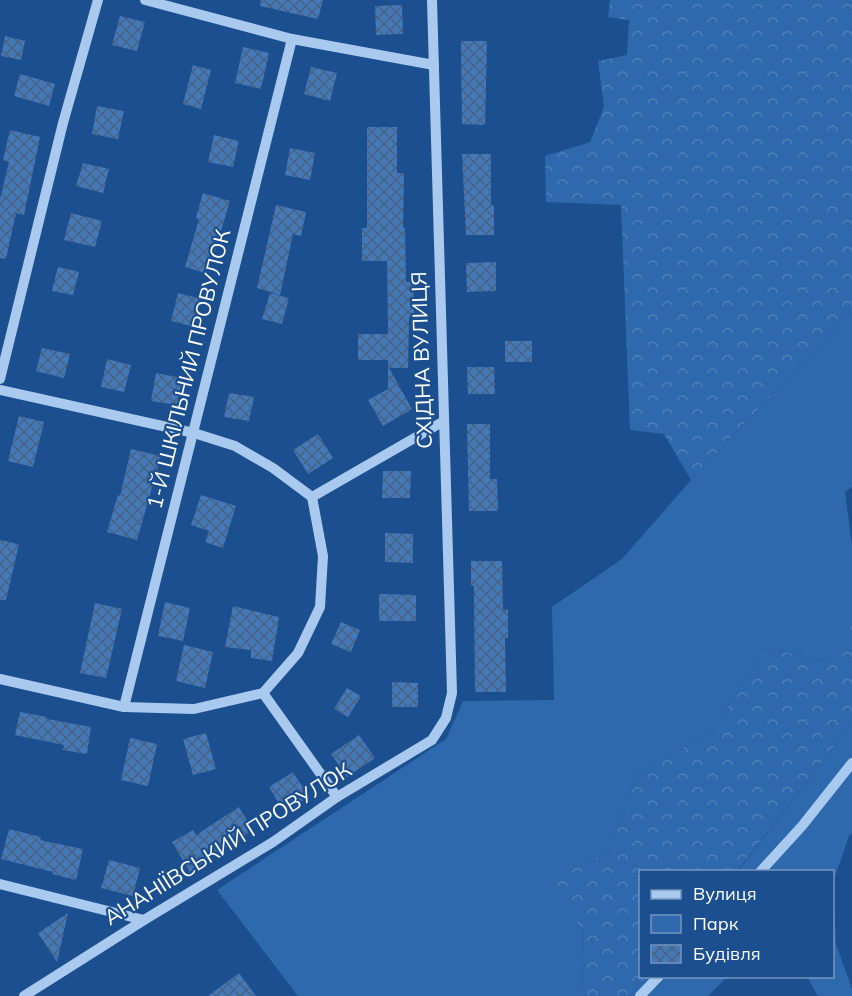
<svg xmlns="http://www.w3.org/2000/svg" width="852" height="996" viewBox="0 0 852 996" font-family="Mulish,sans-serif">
<defs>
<pattern id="forest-crowns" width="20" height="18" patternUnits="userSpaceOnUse" patternTransform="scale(1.5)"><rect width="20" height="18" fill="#2e69ad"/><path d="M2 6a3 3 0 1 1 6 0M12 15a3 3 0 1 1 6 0" fill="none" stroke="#4d80b9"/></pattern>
<pattern id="building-cross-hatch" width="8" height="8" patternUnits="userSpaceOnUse" patternTransform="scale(1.5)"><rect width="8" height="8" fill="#4478b7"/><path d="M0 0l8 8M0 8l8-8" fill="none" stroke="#486282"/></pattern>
</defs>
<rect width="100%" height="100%" fill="#1b4f8f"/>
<g fill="#2e69ad">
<path d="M852 311V487L845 492 852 545V624L832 663 766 647 712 732 638 773 609 852 547 880 584 932 582 991 585 996H298L217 890 446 739 463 701 554 700 552 607 622 559 691 480Z"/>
<path d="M852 724V833L849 836 833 882 836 944 852 989V996H818L807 977 832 976V872H737Z"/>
<path d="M650 977H727L708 996H630Z"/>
</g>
<g fill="url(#forest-crowns)">
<path d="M610 0H852V311L691 480 664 434 630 430 621 205 546 202 545 156 590 142 604 107 598 61 627 55 629 20 608 17Z"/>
<path d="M852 624V724L737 871 640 872V976L650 977 630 996H585L582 991 584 932 546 880 609 852 638 773 712 732 766 647 831 663Z"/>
</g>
<g fill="url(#building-cross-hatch)">
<path d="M261 0H323L318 19 260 6Z"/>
<path d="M402 5 403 34 376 35 375 6Z"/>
<path d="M120 16 145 22 137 51 112 45Z"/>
<path d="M5 36 25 41 21 60 1 56Z"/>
<path d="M461 41H487L485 125 462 124Z"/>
<path d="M243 47 269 53 261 89 235 83Z"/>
<path d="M193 65 211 70 201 109 183 104Z"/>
<path d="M311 67 337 73 330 101 304 94Z"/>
<path d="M20 74 55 84 49 106 14 96Z"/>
<path d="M97 106 124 111 118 139 92 134Z"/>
<path d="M367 127H397V173H404L403 228H405L406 282H414V317H409L408 368H389L412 409 383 426 368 400 388 389V360H358V334H388L387 261H362V228H367Z"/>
<path d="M10 130 40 137 24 215 16 213 6 259 0 258V199L9 162 3 160Z"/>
<path d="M214 135 239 141 233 167 208 162Z"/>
<path d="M290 148 315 153 310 180 285 175Z"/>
<path d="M462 154H491V205H494V235H466Z"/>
<path d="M83 163 109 169 103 193 76 186Z"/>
<path d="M203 193 230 201 208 274 185 267 199 219 196 218Z"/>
<path d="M276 205 306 212 301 236 293 234 280 295 257 288Z"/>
<path d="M71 213 102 221 95 247 64 240Z"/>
<path d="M496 262V291L467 292 466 263Z"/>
<path d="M58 267 79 272 73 295 52 291Z"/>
<path d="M178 293 202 299 195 327 171 321Z"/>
<path d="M270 293 289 298 282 324 262 319Z"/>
<rect x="505" y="341" width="27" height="21"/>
<path d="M42 348 70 354 64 378 36 371Z"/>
<path d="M107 359 131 365 124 392 101 387Z"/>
<path d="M467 367H494L495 394H468Z"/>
<path d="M156 373 182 378 177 405 151 401Z"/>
<path d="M229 393 254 397 249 421 224 417Z"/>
<path d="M19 416 44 422 33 467 8 461Z"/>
<path d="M467 424H490V479H497L498 511H469Z"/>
<path d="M318 434 333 458 308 474 293 450Z"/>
<path d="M131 449 161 456 137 540 107 532 118 495 120 496Z"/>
<path d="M383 471H411L410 498H382Z"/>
<path d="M201 495 236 506 223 548 205 542 209 531 191 525Z"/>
<path d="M385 533 413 534V563L385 562Z"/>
<path d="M0 540 19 544 6 600H0Z"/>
<path d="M471 561H502L503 610 508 609V638H505L506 692H475L474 586H471Z"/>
<path d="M379 594 416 595V621H379Z"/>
<path d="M165 602 190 608 183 641 158 636Z"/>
<path d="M95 603 122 609 106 678 80 673Z"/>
<path d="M233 606 279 617 272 661 251 658V650L225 647Z"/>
<path d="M341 622 360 630 351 652 331 644Z"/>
<path d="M184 645 213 652 205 688 176 681Z"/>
<path d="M392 682 418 683V707H392Z"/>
<path d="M347 688 361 696 348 717 334 709Z"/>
<path d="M20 712 47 717V719L91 727 87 754 63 750 64 745 15 735Z"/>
<path d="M206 733 216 769 193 775 183 739Z"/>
<path d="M359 735 375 758 347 777 331 754Z"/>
<path d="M130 738 157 744 148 786 121 780Z"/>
<path d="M293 772 309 797 284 812 269 787Z"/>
<path d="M239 807 253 830 190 872 172 842 193 830 196 835Z"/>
<path d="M9 829 41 837 40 840 83 849 76 880 52 874 53 872 1 859Z"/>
<path d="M109 860 140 868 133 896 101 888Z"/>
<path d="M68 913 57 962 38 933Z"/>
<path d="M239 973 256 996H208Z"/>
</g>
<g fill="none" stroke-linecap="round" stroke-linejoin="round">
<g stroke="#a9c9ee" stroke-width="10">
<path d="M145 0 292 39 434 65"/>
<path d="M0 379 63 123 98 0"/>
<path d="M0 390 194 433 235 446 273 468 312 497 323 556 320 607 298 653 263 693 194 709 124 707 0 679"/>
<path d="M312 497 444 421"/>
<path d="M263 693 337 797"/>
<path d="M124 707 292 39"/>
<path d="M760 872 802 826 852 763"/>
<path d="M0 884 144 920"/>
<path d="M24 996 144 920 273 842 337 797 432 740 446 718 452 693 432 0"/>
<path d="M640 996 659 976"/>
</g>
</g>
<g text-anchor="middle" stroke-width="4.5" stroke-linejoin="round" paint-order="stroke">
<g font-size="21" fill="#fff" stroke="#1b4f8f">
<text transform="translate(422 360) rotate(-92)" y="7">СХІДНА ВУЛИЦЯ</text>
<text transform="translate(189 369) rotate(-76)" y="7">1-Й ШКІЛЬНИЙ ПРОВУЛОК</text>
<text transform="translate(228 844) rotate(-32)" y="7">АНАНІЇВСЬКИЙ ПРОВУЛОК</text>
</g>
</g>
<rect x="639" y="870" width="195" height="108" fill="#1b4f8f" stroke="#7695bc" stroke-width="1.5"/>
<rect x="651" y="890" width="30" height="9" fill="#a9c9ee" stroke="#7695bc" stroke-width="1.5"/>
<text x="693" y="900" font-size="18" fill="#ffffff">Вулиця</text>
<rect x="651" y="915" width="30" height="18" fill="#2e69ad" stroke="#7695bc" stroke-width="1.5"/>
<text x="693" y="930" font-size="18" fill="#ffffff">Парк</text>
<rect x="651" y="945" width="30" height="18" fill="url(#building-cross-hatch)" stroke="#7695bc" stroke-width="1.5"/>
<text x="693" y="960" font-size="18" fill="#ffffff">Будівля</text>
</svg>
